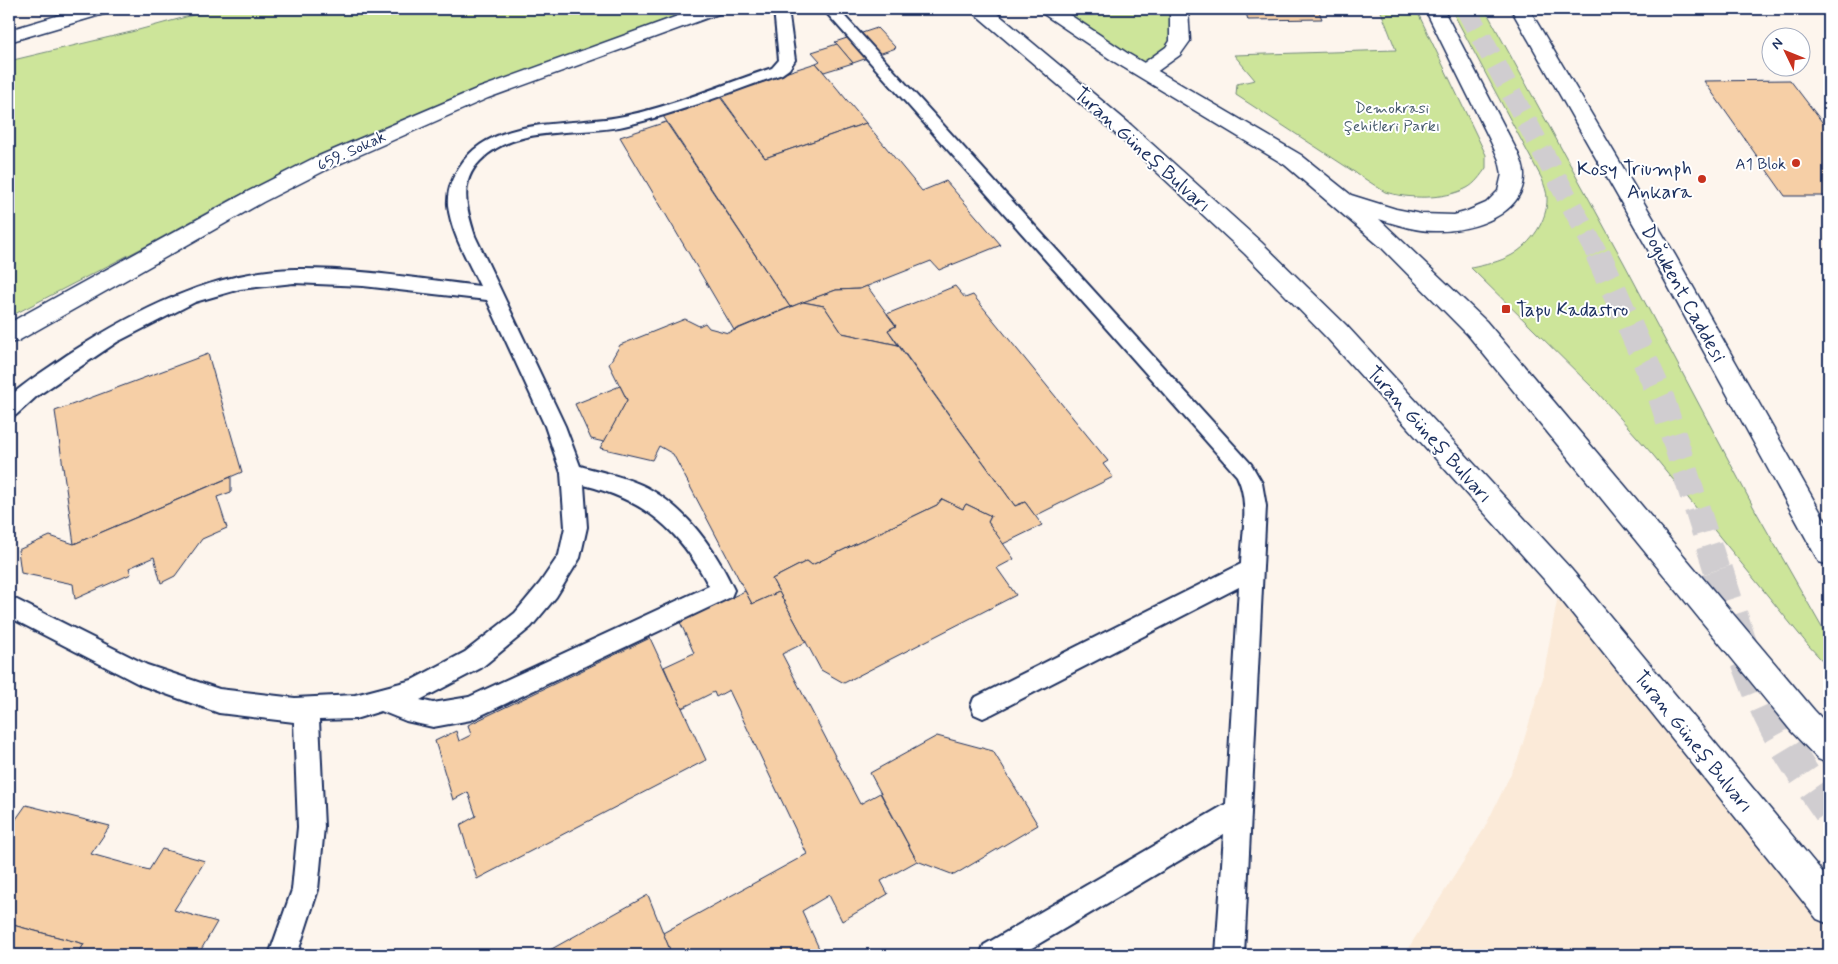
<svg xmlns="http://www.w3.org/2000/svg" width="1838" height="964" viewBox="0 0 1838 964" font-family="Mynerve,sans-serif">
<rect width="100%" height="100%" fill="#fdf5ed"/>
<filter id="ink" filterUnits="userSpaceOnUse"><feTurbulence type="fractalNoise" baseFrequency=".02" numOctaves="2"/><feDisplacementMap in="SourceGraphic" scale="10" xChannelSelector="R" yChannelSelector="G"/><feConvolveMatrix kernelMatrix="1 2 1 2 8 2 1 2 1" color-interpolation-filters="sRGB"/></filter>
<g filter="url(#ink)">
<path fill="#fbead8" d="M1561 578 1829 907V955H1404L1484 829 1518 759 1543 678Z"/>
<g fill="#cde59a" stroke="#748a7c">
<path d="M215 9H694L467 94 273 179 233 198 146 246 9 317V61L131 32Z"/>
<path d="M1049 9H1179L1180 41 1145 71 1078 30Z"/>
<path d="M1380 9H1416L1486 155V168C1481 175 1475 184 1467 188 1444 200 1409 199 1385 192L1236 95 1237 84 1255 80 1234 55 1396 50Z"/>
<path d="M1451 9H1485L1624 263 1754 508 1829 640V668L1808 645 1653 455 1597 392 1471 268C1485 265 1499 262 1512 255 1531 244 1548 220 1547 198 1547 192 1544 185 1542 179Z"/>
</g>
<g fill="#f6cfa6" stroke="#1b2f5e">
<path d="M1245 9H1318L1322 19 1248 20Z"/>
<path d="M877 28 896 48 853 63 835 42Z"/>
<path d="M837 44 853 63 824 72 816 63 820 61 812 52Z"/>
<path d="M816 63 866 123 765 158 719 94Z"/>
<path d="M1790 80 1829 131V196H1785L1704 81Z"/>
<path d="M720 97 765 158 866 123 922 191 946 181 1001 245 939 270 931 261 860 289 836 290 790 307 663 116Z"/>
<path d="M666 122 790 307 734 330 620 137Z"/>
<path d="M867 286 896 326 888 330 898 345 842 333 824 306 803 302 836 290 860 289Z"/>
<path d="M955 286 965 298 973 295 1108 461 1103 464 1113 477 1035 516 1025 502 1015 506 888 330 896 326 887 314Z"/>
<path d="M803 302 824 306 842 333 898 345 1015 506 1025 502 1042 525 1003 544 988 522 991 516 966 504 963 509 942 499 937 505 812 565 807 561 772 579 779 592 752 604 673 454 659 446 652 460 600 448 627 400 609 364 620 345 685 319 699 326 705 323 709 328 728 333Z"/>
<path d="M208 354 242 472 74 544 55 411Z"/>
<path d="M620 386 627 400 604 442 591 439 575 404Z"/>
<path d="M231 477V492L217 497 227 528 202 539 175 576 161 583 154 557 129 568 131 574 75 599 73 584 21 573 18 550 50 536 74 544Z"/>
<path d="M942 499 963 509 966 504 991 516 988 522 1014 559 997 568 1016 595 844 683 821 670 772 579 807 561 812 565 937 505Z"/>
<path d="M745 591 752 604 779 592 806 642 782 654 860 804 880 793 917 861 881 881 888 894 842 921 829 895 802 911 822 955H734L732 952 726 955H672L663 933 807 854 729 690 716 697 714 692 682 708 664 667 694 653 680 622Z"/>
<path d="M650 638 706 760 477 879 460 825 476 816 468 792 453 800 435 741 456 731 459 741 471 735 468 725Z"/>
<path d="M937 736 993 751 1038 825 954 875 917 861 870 773Z"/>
<path d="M26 805 110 826 91 854 149 870 162 849 205 861 174 910 217 922 198 955H77L84 944 9 924V821L14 822Z"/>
<path d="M648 895 672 955H541Z"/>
<path d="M9 924 84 944 77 955H9Z"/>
</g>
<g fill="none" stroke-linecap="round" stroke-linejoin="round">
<path stroke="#d0cdd0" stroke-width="21" stroke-dasharray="21 11" stroke-linecap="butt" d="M1466 9 1598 255"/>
<path stroke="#d0cdd0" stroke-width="26" stroke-dasharray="26 13" stroke-linecap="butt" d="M1598 254 1661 397 1717 571"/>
<path stroke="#d0cdd0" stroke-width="32" stroke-dasharray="32 16" stroke-linecap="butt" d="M1717 570C1733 619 1748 670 1770 717 1786 750 1808 781 1829 811"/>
<g stroke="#1b2f5e" stroke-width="4">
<g id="service">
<path d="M774 9H788L795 60 789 69 782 74C731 92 681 112 628 125 581 137 517 123 480 161 458 183 467 211 475 236L565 426 580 466C602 472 625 477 646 487 687 509 715 549 734 590L731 597 471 720 433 727 406 721 381 711 355 719 319 720 324 827 318 890 297 955H269L292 890 298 827 294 722 219 713 141 685 9 617V596L147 665 219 689 295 698 355 695 412 680 465 652 515 613 540 583 559 555 565 527 561 473 545 426 487 300 363 286 294 283 240 289 195 302 117 342 37 396 16 415 9 417V397C27 381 47 369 67 355 135 311 212 271 295 269 357 268 419 279 480 286 468 261 451 233 448 205 447 190 452 178 460 166 492 115 572 127 624 116 674 106 723 84 772 68L779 60ZM584 485C646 501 679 529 709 586L469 697 433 703 420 700 481 668 531 627 556 597 580 558 587 527Z"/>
<path d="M823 9H838L1251 464 1262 483 1266 506 1244 955H1216L1224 834 1020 955H980L984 945 1226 804 1239 587 992 714 983 718 974 714 971 706 974 698 1241 564C1242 536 1250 502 1237 476Z"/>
</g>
</g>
<g stroke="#1b2f5e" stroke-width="3">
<g id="minor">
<path d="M80 9H109L107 13 9 42V30Z"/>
<path d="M697 9H723L721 13 488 98 328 169 263 202 18 341 9 343V323L247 192 312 159 474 90Z"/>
<path d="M1170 9H1188L1190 41 1180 55 1152 75 1145 77 1138 75 1135 71 1138 67 1166 47 1170 41Z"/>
</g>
</g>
<g stroke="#1b2f5e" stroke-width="3">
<g id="primary">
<path d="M972 9H992L1131 125 1261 242 1346 325 1571 569 1829 880V924L1817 919 1551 587 1328 339 1245 254 1117 135 974 13Z"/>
<path d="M1040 9H1061L1127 53 1301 155 1351 195 1396 209 1421 214 1454 215 1465 212 1486 203 1498 191 1502 174 1499 160 1491 142 1425 9H1443L1517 151C1520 158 1524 166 1524 174 1525 215 1472 231 1439 231 1419 232 1398 225 1379 219L1486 321 1814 710 1829 726V764L1818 759 1792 732 1468 335 1382 248 1285 165 1113 61 1042 13Z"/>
<path d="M1511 9H1529L1675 255 1829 527V565L1819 562 1651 255Z"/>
</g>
</g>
<use href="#service" fill="#fff" fill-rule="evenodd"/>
<use href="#minor" fill="#fff" fill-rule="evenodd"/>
<use href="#primary" fill="#fff" fill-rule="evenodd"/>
</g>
</g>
<g fill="#c8321e" stroke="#fff" stroke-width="2">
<circle cx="1796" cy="163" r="5"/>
<circle cx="1702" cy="179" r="5"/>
<rect x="1501" y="304" width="10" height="10" rx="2.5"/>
</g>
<g text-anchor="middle" stroke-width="4" stroke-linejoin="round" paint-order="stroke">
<g font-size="16" fill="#485c6d" stroke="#fff">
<text x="1392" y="113">Demokrasi<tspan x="1392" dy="18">Şehitleri Parkı</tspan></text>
</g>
<g font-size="16" fill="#1b2f5e" stroke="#fff">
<text transform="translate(351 150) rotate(-25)" y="6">659. Sokak</text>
</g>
<g font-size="16" fill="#1b2f5e" stroke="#fff" text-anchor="end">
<text x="1786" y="169">A1 Blok</text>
</g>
<g font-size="20" fill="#1b2f5e" stroke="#fff">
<text transform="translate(1143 149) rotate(42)" y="7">Turan Güneş Bulvarı</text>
<text transform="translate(1684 293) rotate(61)" y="7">Doğukent Caddesi</text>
<text transform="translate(1430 434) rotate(48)" y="7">Turan Güneş Bulvarı</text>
<text transform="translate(1694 741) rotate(51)" y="7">Turan Güneş Bulvarı</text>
</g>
<g font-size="20" fill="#1b2f5e" stroke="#fff" text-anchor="end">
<text x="1692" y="175">Kosy Triumph<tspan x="1692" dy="23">Ankara</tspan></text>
<text x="1516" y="316" text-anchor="start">Tapu Kadastro</text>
</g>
</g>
<rect width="1838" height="964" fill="none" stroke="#fff" stroke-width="30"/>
<rect x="15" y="15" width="1808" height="934" fill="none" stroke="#1b2f5e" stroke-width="2" filter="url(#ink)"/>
<g transform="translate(1786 52) rotate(313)"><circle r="24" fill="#ffffff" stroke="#a4acbf"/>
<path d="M0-4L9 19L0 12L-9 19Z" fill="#c8321e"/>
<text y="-8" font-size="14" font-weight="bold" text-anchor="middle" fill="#1b2f5e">N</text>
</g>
</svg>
